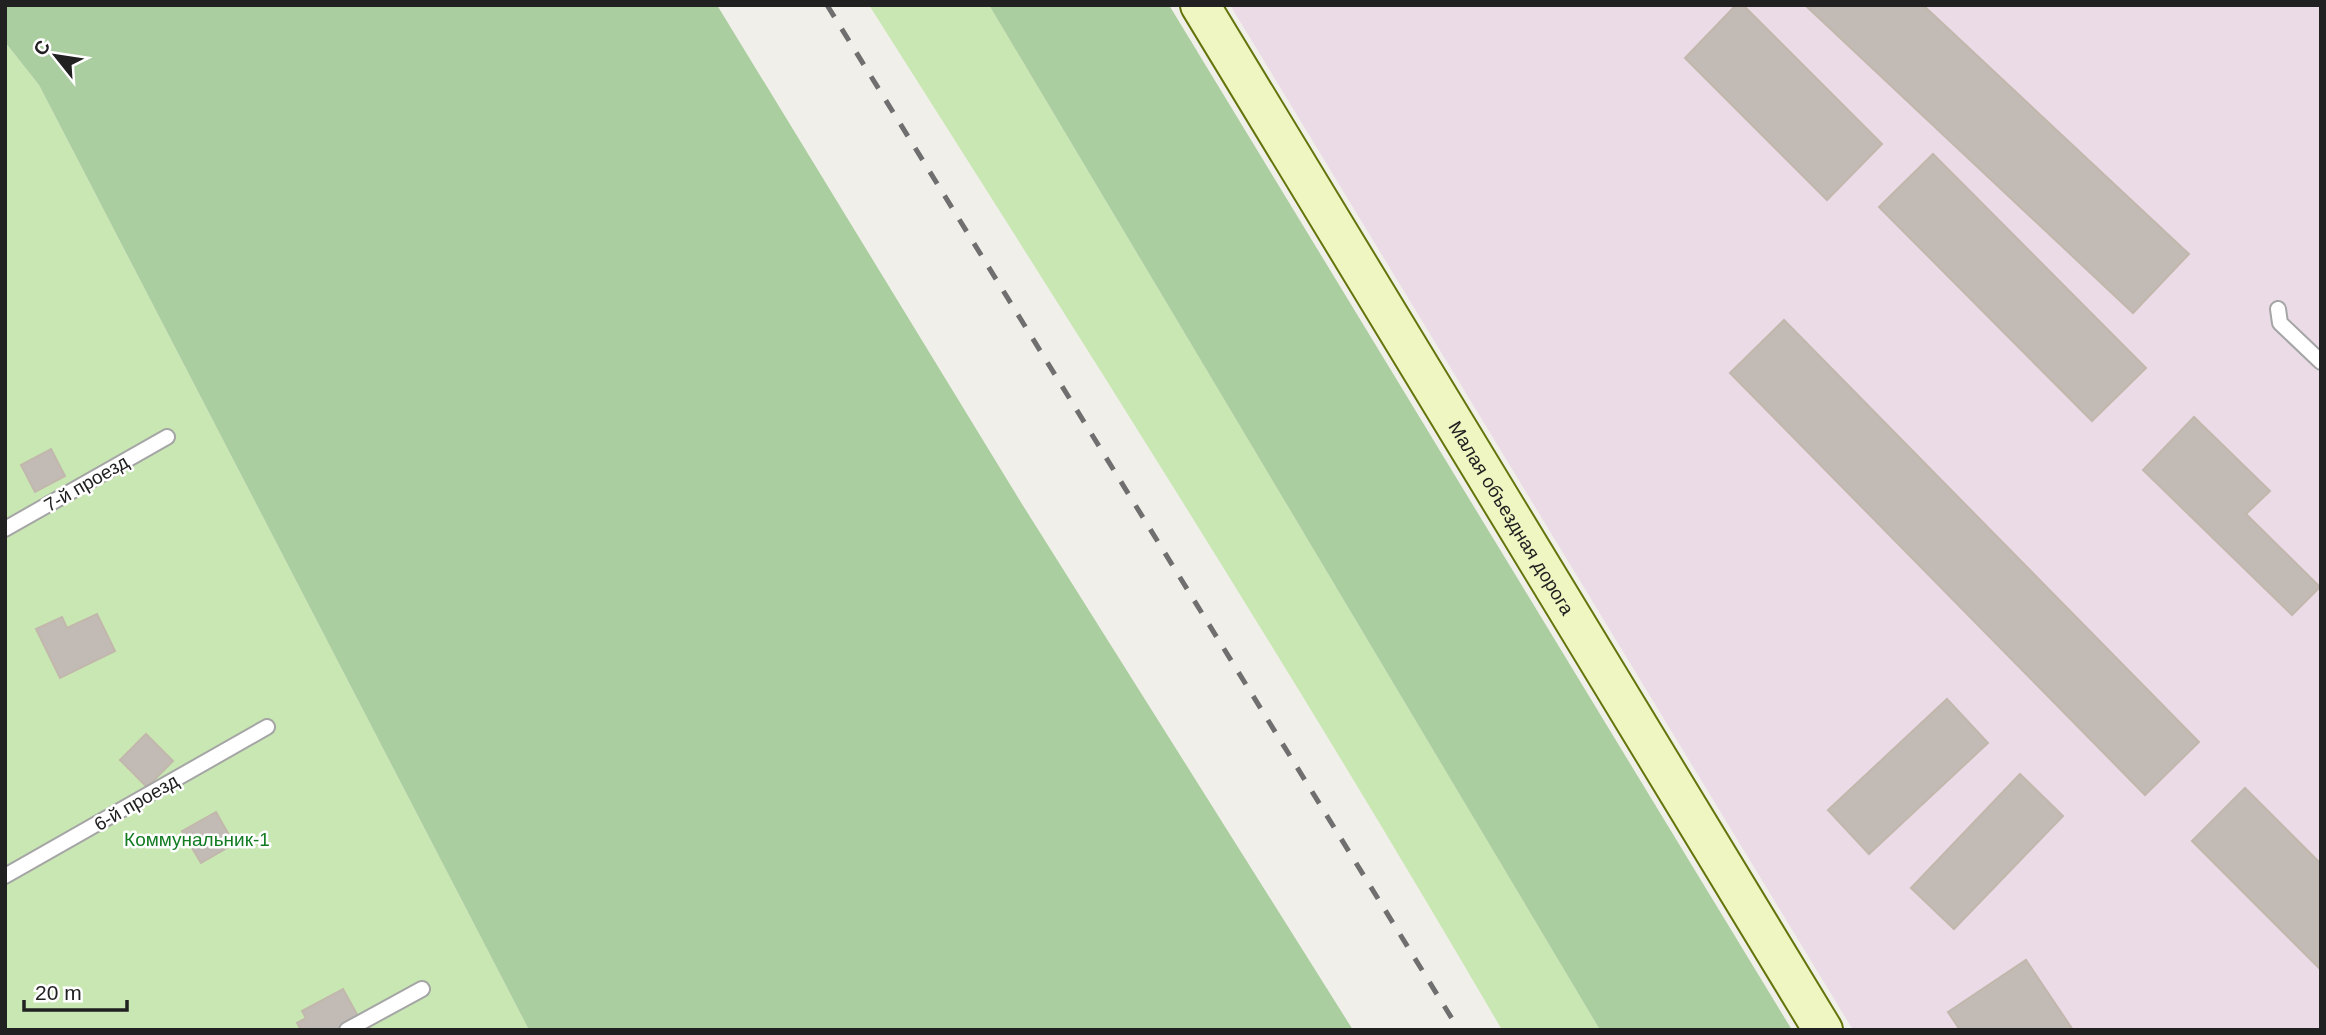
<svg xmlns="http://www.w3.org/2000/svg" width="2326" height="1035" viewBox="0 0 2326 1035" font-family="Helvetica,sans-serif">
<rect width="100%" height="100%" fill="#f1efe9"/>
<path fill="#eadbe6" d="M1230 5H2321V1030H1853Z"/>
<g fill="#c9e7b3">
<path d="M869 5H989L1600 1030H1502C1300 683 1084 344 869 5Z"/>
<path d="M5 42 39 85 529 1030H5Z"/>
</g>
<g fill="#abcea0">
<path d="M5 5H717L1022 504 1353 1030H529L39 85 5 42Z"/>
<path d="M989 5H1169L1792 1030H1600Z"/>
</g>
<g fill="#c2bbb5" stroke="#c2b7ac" stroke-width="2">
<path d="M1736 5H1743L1882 144 1827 200 1685 58Z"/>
<path d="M1805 5H1923L2189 254 2133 313Z"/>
<path d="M1933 154 2146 368 2092 421 1879 207Z"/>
<path d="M1784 320 2199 742 2145 795 1730 373Z"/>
<path d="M2194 417 2270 491 2246 514 2320 587 2292 615 2143 470Z"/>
<path d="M51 449 65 476 35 492 21 465Z"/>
<path d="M97 614 115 651 60 678 36 629 62 617 67 628Z"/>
<path d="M1947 699 1988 743 1869 854 1828 810Z"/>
<path d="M146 734 173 761 147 787 120 760Z"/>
<path d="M2020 774 2063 816 1954 929 1911 888Z"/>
<path d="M2245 788 2321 864V970L2192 841Z"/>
<path d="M216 812 234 844 201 863 182 831Z"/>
<path d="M2026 960 2073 1030H1960L1948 1012Z"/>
<path d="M343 989 359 1018 338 1030H301L297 1023 306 1018 302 1011Z"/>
</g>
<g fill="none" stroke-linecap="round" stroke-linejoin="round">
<g stroke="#a5a5a5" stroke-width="18">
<g id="lane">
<path d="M2278 309 2280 323 2321 362"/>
<path d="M5 529 167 437"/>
<path d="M5 876 267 727"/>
<path d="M347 1030 422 989"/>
</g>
</g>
<g stroke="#63750c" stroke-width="42">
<g id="secondary">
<path id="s1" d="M1200 5 1823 1030"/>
</g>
</g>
<use href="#lane" stroke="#fff" stroke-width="14"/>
<use href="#secondary" stroke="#f0f6c1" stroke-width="38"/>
<path stroke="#6f6f6f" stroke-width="5" stroke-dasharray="14 14" stroke-linecap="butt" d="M827 5 1459 1030"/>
</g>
<g text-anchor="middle" stroke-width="5" stroke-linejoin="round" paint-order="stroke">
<g font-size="19" fill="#212121" stroke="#fff">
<text transform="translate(86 483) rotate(-30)" y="7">7-й проезд</text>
<text dy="7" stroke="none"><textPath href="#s1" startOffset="600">Малая объездная дорога</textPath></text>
<text transform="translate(136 802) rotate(-30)" y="7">6-й проезд</text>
</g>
<g font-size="19" fill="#137c22" stroke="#fff">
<text x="197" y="846">Коммунальник-1</text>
</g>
</g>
<rect width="2326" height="1035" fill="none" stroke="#212121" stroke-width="14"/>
<g transform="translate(56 56) rotate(300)" stroke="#ffffff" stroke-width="5" paint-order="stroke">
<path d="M0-5L12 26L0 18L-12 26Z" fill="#212121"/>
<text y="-10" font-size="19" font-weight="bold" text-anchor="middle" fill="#212121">С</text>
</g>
<path d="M24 1000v10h103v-10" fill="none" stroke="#212121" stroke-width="3.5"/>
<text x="35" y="1000" font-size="21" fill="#212121" stroke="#ffffff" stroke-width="5" paint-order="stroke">20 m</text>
</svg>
